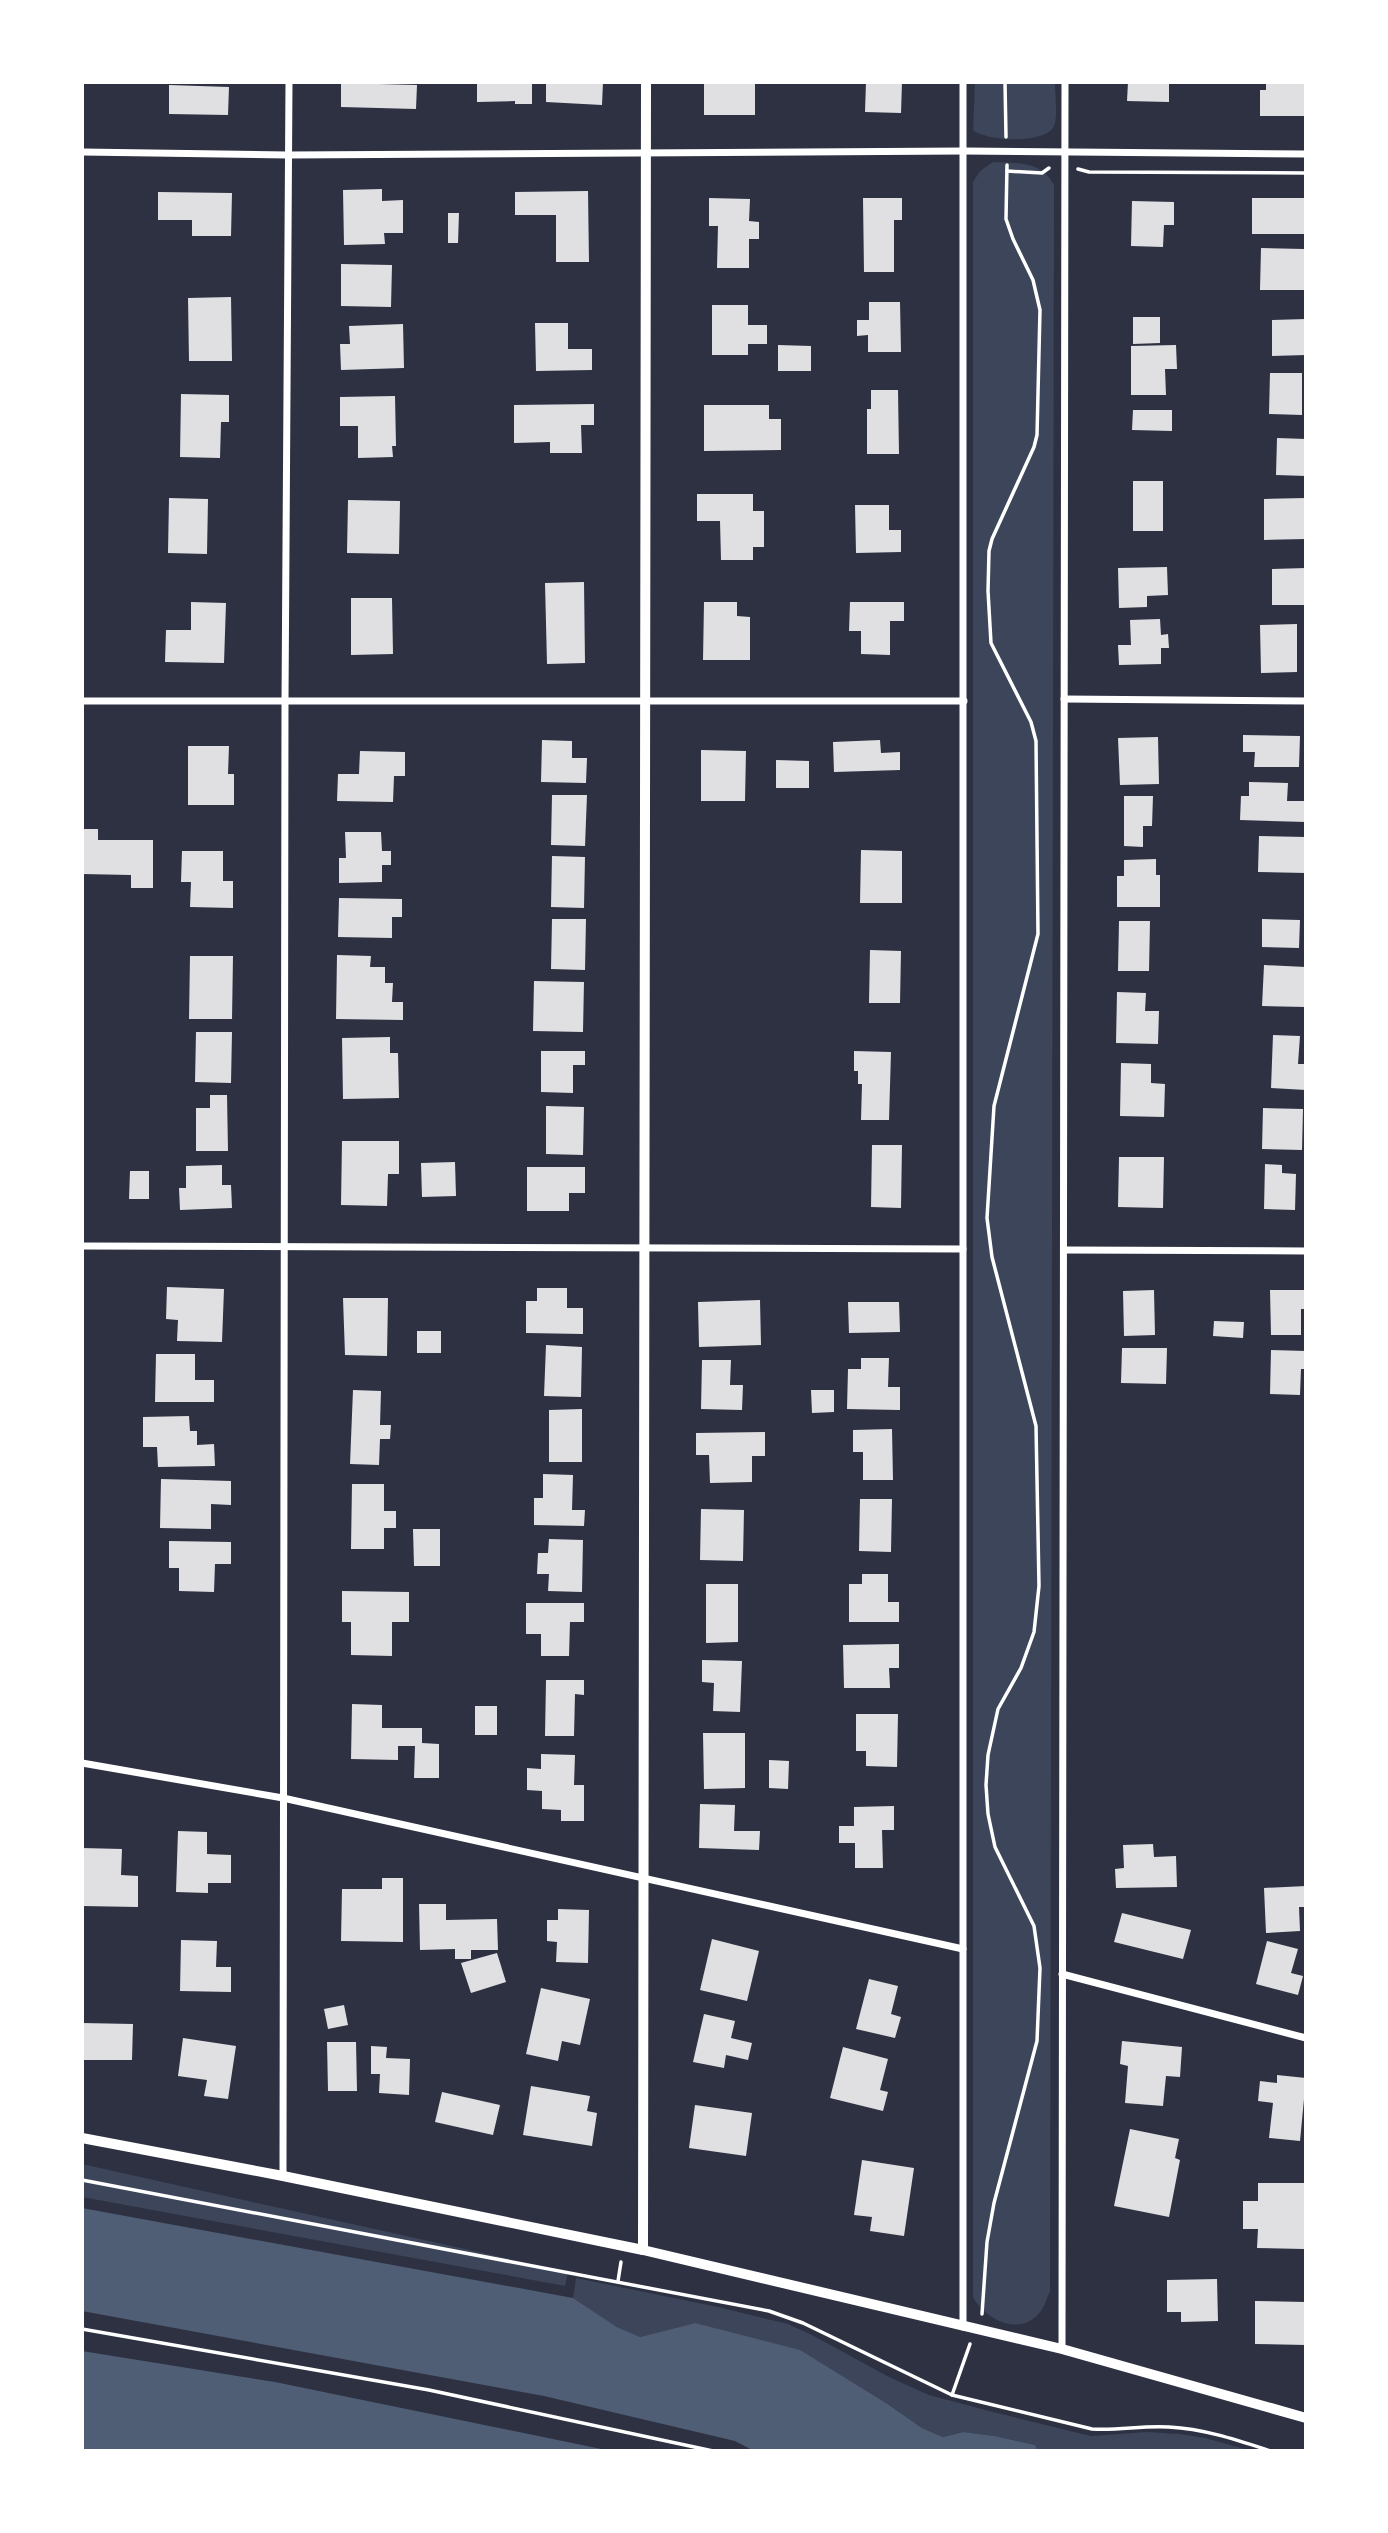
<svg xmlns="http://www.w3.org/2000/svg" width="1388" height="2533" viewBox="0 0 1388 2533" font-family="'Zilla Slab',serif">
<rect width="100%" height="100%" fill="#2d3142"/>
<g fill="#3c4559">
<path d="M975 82H1055C1055 93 1058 118 1054 126 1045 145 985 141 973 130Z"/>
<path d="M993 162C1017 163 1042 161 1054 185L1050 2291C1046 2301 1043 2312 1033 2319 1012 2334 983 2316 973 2297V182L980 171Z"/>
<path d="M82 2164 568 2272 565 2286 82 2197Z"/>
<path d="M576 2278 718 2307 788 2324 812 2335 889 2377 929 2395 993 2412 1091 2436 1147 2432 1180 2434 1205 2438 1252 2451H1038L1035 2445 995 2436 962 2432 943 2437 922 2428 889 2405 695 2323 640 2337 617 2327 573 2298Z"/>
</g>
<g fill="#4f5d75">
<path d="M82 2208 573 2298 617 2327 640 2337 695 2323 800 2350 889 2405 922 2428 943 2437 963 2432 995 2436 1035 2445 1038 2451H754L735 2441 544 2396 82 2311Z"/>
<path d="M82 2351 275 2382 611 2451H82Z"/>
</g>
<g fill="#e0e0e3">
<path d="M477 82H532V104H515V101L477 102Z"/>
<path d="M546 82H603L602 105 546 102Z"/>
<path d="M866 82H902L901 113 865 112Z"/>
<path d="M1128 82H1169V102L1127 101Z"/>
<path d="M1266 82H1304L1305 116H1260V90H1266Z"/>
<path d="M341 83 417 85 416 109 341 107Z"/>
<rect x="704" y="83" width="51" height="32"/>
<path d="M169 85 229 87 228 115 169 114Z"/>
<path d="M382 189V201L403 200V233H384L385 244 344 245 343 190Z"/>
<path d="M588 191 589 262H556V215H515V192Z"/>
<path d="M158 192 232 193 231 236H192V220H158Z"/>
<path d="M709 198 750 199 749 221 759 222V239H749V268H717L718 226H709Z"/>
<path d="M863 198H902V220H894V272H864Z"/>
<rect x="1252" y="198" width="53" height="36"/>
<path d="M1132 201 1174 202V225H1164L1163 247 1131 246Z"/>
<path d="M448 213H459L458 243H448Z"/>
<path d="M1261 248 1304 249V290H1260Z"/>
<path d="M341 264 392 265 391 307 341 306Z"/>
<path d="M231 297 232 361H189L188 298Z"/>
<path d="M869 302H900L901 352H868V335L857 336V320H869Z"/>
<path d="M712 305H748V325H767V344H748V355H712Z"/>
<path d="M1133 317H1160V343L1133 344Z"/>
<path d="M1306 319V355L1272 356V320Z"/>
<path d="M535 323H568V349H592V370L536 371Z"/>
<path d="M403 324 404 368 341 370 340 344H350L349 326Z"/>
<path d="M778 345 811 346V371H778Z"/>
<path d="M1176 345 1177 369H1165L1166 395H1131V346Z"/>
<path d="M1270 373H1302V415L1269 414Z"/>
<path d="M871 390H898L899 454H867V409H871Z"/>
<path d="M181 394 229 395V422H221L220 458 180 457Z"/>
<path d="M395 396 396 446H392L393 457 358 458V426H340V397Z"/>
<path d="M594 404V425H581L582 453H550V442L514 443V405Z"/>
<path d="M704 405H769V419H781V450L704 451Z"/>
<path d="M1133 410H1172V431L1132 430Z"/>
<path d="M1277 438 1306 439V476L1276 475Z"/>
<rect x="1133" y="481" width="30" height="50"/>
<path d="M697 494H753V511H764V547H753V560H721L720 521H697Z"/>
<path d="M169 498 208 499 207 554 168 553Z"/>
<path d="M1306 498V539L1264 540V499Z"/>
<path d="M348 500 400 501 399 554 347 553Z"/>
<path d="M855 505H889V530H901V552L856 553Z"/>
<path d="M1167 567 1168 595 1147 596V607L1119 608 1118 568Z"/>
<path d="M1306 568V605H1272V569Z"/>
<path d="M584 582 585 663 547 664 545 583Z"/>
<path d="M351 598H392L393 654 351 655Z"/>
<path d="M191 602 226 603 224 663 165 662 166 630H191Z"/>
<path d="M704 602H737V616L750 617V660H703Z"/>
<path d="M850 602H904V621H890V655L861 654V631H849Z"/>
<path d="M1160 619 1161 635 1168 634 1169 648H1161V664L1119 665 1118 645H1131L1130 620Z"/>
<path d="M1297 624V672L1261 673 1260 625Z"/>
<path d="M1243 735 1300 736 1299 767H1254L1255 752H1243Z"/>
<path d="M1158 737 1159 784 1120 785 1118 738Z"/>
<path d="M542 740 572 741V758H587L586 783 541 782Z"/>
<path d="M880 740 881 753 900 752V770L834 772 833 742Z"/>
<path d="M188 746H229L228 774H234V805H188Z"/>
<path d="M701 750 746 751 745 801H701Z"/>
<path d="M360 751 405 752V776H394L393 802 337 801 338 774H359Z"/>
<path d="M776 760 809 761V788H776Z"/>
<path d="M1249 782 1288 783 1287 801H1306V822L1240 820 1241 796H1249Z"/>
<path d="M552 795H587L585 846 551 845Z"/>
<path d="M1124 796H1153L1152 826H1143V847L1124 846Z"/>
<path d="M82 829H98V840H153V888H131V875L82 874Z"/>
<path d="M345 832H381L382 851H391V865H382V882L339 883V858H346Z"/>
<path d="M1259 836 1306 837V873L1258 872Z"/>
<path d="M861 850 902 851V903H860Z"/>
<path d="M182 851H223V881H233V908L190 907 191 882H181Z"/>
<path d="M552 856 585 857 584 908 551 907Z"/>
<path d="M1156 859V875H1160V907H1117V876H1124V860Z"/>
<path d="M339 898 402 899V917H392V938L338 937Z"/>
<path d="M552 919H586L585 970 551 969Z"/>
<path d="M1262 919 1300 920 1299 948 1262 947Z"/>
<path d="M1119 921H1150L1149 971H1118Z"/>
<path d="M870 950 901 951 900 1003H869Z"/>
<path d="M337 955 371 956 370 967H385V983H393L392 1002H403V1020L336 1019Z"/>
<path d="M190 956H233L232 1019H189Z"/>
<path d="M1264 965 1306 967V1007L1262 1006Z"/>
<path d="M534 981 584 982 583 1032 533 1031Z"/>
<path d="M1117 992 1146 993 1145 1011H1159L1158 1044 1116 1043Z"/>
<path d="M196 1032H232L231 1083 195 1082Z"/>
<path d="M1273 1035 1300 1036 1298 1064H1306V1090L1271 1088Z"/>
<path d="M390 1037V1053H398L399 1098 343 1099 342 1038Z"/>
<path d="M541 1051H585V1065H573V1093L541 1092Z"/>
<path d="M854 1051 891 1052 889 1120H861L862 1084H858V1071H854Z"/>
<path d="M1121 1063 1151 1064V1083L1165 1084 1164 1117 1120 1116Z"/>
<path d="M210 1095H227L228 1151H196V1108H210Z"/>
<path d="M546 1106 584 1107 583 1155 546 1154Z"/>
<path d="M1263 1108 1303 1109 1302 1150 1262 1149Z"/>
<path d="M342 1141H399V1174H388L387 1206 341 1205Z"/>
<path d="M872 1145H902L901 1208 871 1207Z"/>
<path d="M1119 1157H1164L1163 1208 1118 1207Z"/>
<path d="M455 1162 456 1196 422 1197 421 1163Z"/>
<path d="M1265 1164 1282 1165V1173L1296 1174 1295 1210 1264 1209Z"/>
<path d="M222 1165V1185H231L232 1208 180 1210 179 1188H186V1166Z"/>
<path d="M527 1167H585V1193H569V1211H527Z"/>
<path d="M130 1171H149V1199H129Z"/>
<path d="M167 1287 224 1289 222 1342 177 1341 178 1320 166 1319Z"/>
<path d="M537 1288H567V1308H583V1334L526 1333V1301H537Z"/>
<path d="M1154 1290 1155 1335 1124 1336 1123 1291Z"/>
<path d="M1270 1290H1306V1309H1301V1335H1271Z"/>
<path d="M343 1298H388L387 1356 345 1355Z"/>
<path d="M760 1300 761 1345 699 1347 698 1302Z"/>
<path d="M848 1302H899L900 1332 849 1333Z"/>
<path d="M1214 1321 1244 1322 1243 1338 1213 1336Z"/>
<rect x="417" y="1331" width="24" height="22"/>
<path d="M546 1345 582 1347 581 1397 544 1396Z"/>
<path d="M1122 1348H1167L1166 1384 1121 1383Z"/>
<path d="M1271 1350 1306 1351V1369H1301L1300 1395 1270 1394Z"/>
<path d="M156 1354H195V1380H214V1402H155Z"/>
<path d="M861 1358H889L888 1387H900V1410L847 1409 848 1369H861Z"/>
<path d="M702 1360H731L730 1385H743L742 1410 701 1409Z"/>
<path d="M353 1390 381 1391 380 1425H391L390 1439H380L379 1465 350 1464Z"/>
<path d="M811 1390H834V1412L812 1413Z"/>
<path d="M582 1409V1462H549V1410Z"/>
<path d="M189 1416 190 1431H197V1445L214 1444 215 1466 158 1467 157 1447H143V1417Z"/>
<path d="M892 1429 893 1480H863V1452H853V1430Z"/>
<path d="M765 1432V1456H752V1482L710 1483 709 1455H696V1433Z"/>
<path d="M543 1474 573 1475 572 1510H585L584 1526 534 1525V1498H543Z"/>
<path d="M161 1479 231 1481V1505L211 1504V1529L160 1528Z"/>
<path d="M352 1484H384V1511H396V1528H384V1549H351Z"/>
<path d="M860 1499H892L891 1552 859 1551Z"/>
<path d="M701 1509 744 1510 743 1561 700 1560Z"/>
<path d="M413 1529H440V1566H414Z"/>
<path d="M549 1539 583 1540 582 1592 548 1591 549 1574H537L538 1553H548Z"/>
<path d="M169 1541 231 1542V1564H215L214 1592 179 1591V1568H169Z"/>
<path d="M862 1574H888V1602H899V1622H849V1584H862Z"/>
<path d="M706 1584H738V1642L706 1643Z"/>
<path d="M342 1591 409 1592V1622H392V1656L351 1655V1622H342Z"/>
<path d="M526 1603H584V1622H570L569 1656H541V1634H526Z"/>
<path d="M899 1644V1668H889L890 1688H844L843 1645Z"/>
<path d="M702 1660 742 1661 740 1712 713 1711 714 1683 702 1682Z"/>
<path d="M546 1680H584V1695L575 1694 574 1736H545Z"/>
<path d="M352 1704 382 1705V1728H422V1743L439 1744V1778H414L415 1746H398V1760L351 1759Z"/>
<rect x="475" y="1706" width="22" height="29"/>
<path d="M856 1714H898L897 1767 866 1766V1751H856Z"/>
<path d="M703 1733H745V1788L704 1789Z"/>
<path d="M541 1754 575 1755 574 1785H584V1821H561V1810L542 1809V1791L527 1790V1768L541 1769Z"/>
<path d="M769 1760 789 1761 788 1789 769 1788Z"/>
<path d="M700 1804 735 1805 734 1831H760L759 1850 699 1848Z"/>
<path d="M894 1806V1830H882L883 1868H855V1843H839V1826H854V1807Z"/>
<path d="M178 1831 207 1832V1854L231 1855V1883H208V1893L176 1892Z"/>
<path d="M1153 1844 1154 1857 1176 1856 1177 1887 1116 1888 1115 1869 1124 1868 1123 1845Z"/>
<path d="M82 1848 122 1849 121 1875 138 1876V1907L82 1906Z"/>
<path d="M382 1878H403V1942L341 1941 342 1889H382Z"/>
<path d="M1306 1886V1907H1299L1300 1931 1266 1933 1264 1888Z"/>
<path d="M419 1904H446V1920L497 1919 498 1950H471V1959H455V1949L420 1950Z"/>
<path d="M558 1909 589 1910 588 1963 556 1962 557 1942 547 1941V1920H558Z"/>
<path d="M1122 1913 1191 1930 1183 1959 1114 1942Z"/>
<path d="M712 1939 759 1951 747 2001 700 1990Z"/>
<path d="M181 1940 217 1941 216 1967H231V1992L180 1991Z"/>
<path d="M1267 1941 1298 1949 1291 1973 1303 1976 1298 1995 1256 1984Z"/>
<path d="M497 1953 506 1982 471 1993 461 1963Z"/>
<path d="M869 1979 898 1986 891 2014 901 2017 895 2038 856 2029Z"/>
<path d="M541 1988 590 1999 580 2045 562 2041 558 2061 526 2054Z"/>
<path d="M344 2005 348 2025 328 2029 324 2009Z"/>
<path d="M704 2014 735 2021 731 2038 752 2043 748 2060 726 2055 724 2068 693 2062Z"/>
<path d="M82 2023 133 2024 132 2060H82Z"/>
<path d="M183 2038 236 2046 228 2099 204 2096 207 2080 178 2076Z"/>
<path d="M1122 2041 1182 2047 1180 2077 1166 2076 1163 2106 1125 2103 1128 2066 1120 2064Z"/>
<path d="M327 2042H356L357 2091H328Z"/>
<path d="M371 2046 387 2047 386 2058 410 2059 409 2095 379 2093 380 2074H371Z"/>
<path d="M843 2047 888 2059 880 2090 888 2092 883 2111 830 2098Z"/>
<path d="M1277 2075 1306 2078 1300 2141 1269 2138 1273 2103 1258 2101 1260 2081 1277 2083Z"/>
<path d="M531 2086 590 2096 587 2111 597 2113 592 2146 523 2135Z"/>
<path d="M442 2092 500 2105 493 2135 435 2122Z"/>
<path d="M695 2105 752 2113 746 2156 689 2148Z"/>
<path d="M1130 2129 1179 2139 1175 2158 1180 2160 1169 2217 1114 2206Z"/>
<path d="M862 2160 914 2168 904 2236 870 2231 872 2217 854 2215Z"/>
<path d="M1258 2183H1305L1304 2249 1257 2248 1258 2229H1243V2201H1258Z"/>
<path d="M1217 2279 1218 2321 1181 2322V2312H1167V2280Z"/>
<path d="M1255 2301 1306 2302V2345L1255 2344Z"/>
</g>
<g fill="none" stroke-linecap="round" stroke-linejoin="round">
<g stroke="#fff" stroke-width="3.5">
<path d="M1005 82 1006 137"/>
<path d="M1078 169 1089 172 1306 173"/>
<path d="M1007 171 1042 173 1049 168"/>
<path d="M82 2180 769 2311 803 2323 952 2395 1092 2429C1118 2431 1143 2425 1169 2427 1205 2429 1237 2440 1271 2451"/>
<path d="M618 2281 621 2262"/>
<path d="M982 2314 987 2242 994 2203 1037 2041 1040 1968 1034 1926 995 1847 988 1814 986 1785 988 1755 998 1709 1021 1668 1034 1632 1039 1586 1036 1426 992 1257 987 1218 994 1106 1038 934 1036 741 1031 722 991 643 988 591 989 551 992 539 1034 447 1037 435 1040 310 1033 280 1013 239 1006 219 1007 165"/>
<path d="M82 2329 429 2390 713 2451"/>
<path d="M952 2395 970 2344"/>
</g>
<g stroke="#fff" stroke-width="7">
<path d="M963 82V2327"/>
<path d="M82 152 288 155 964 151 1306 154"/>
<path d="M1064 699 1306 701"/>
<path d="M82 701H964"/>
<path d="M82 1246 963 1249"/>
<path d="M1064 1250 1306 1251"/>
<path d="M82 1763 283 1798 963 1949"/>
<path d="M1062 1974 1306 2038"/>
<path d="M283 2176 285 701 289 82"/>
<path d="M1062 2349 1065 82"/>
</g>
<g stroke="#fff" stroke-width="10">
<path d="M82 2138 283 2176 643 2250 1062 2349 1306 2418"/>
<path d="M643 2250 646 82"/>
</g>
</g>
<rect width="1388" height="2533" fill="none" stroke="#ffffff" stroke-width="168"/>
</svg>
